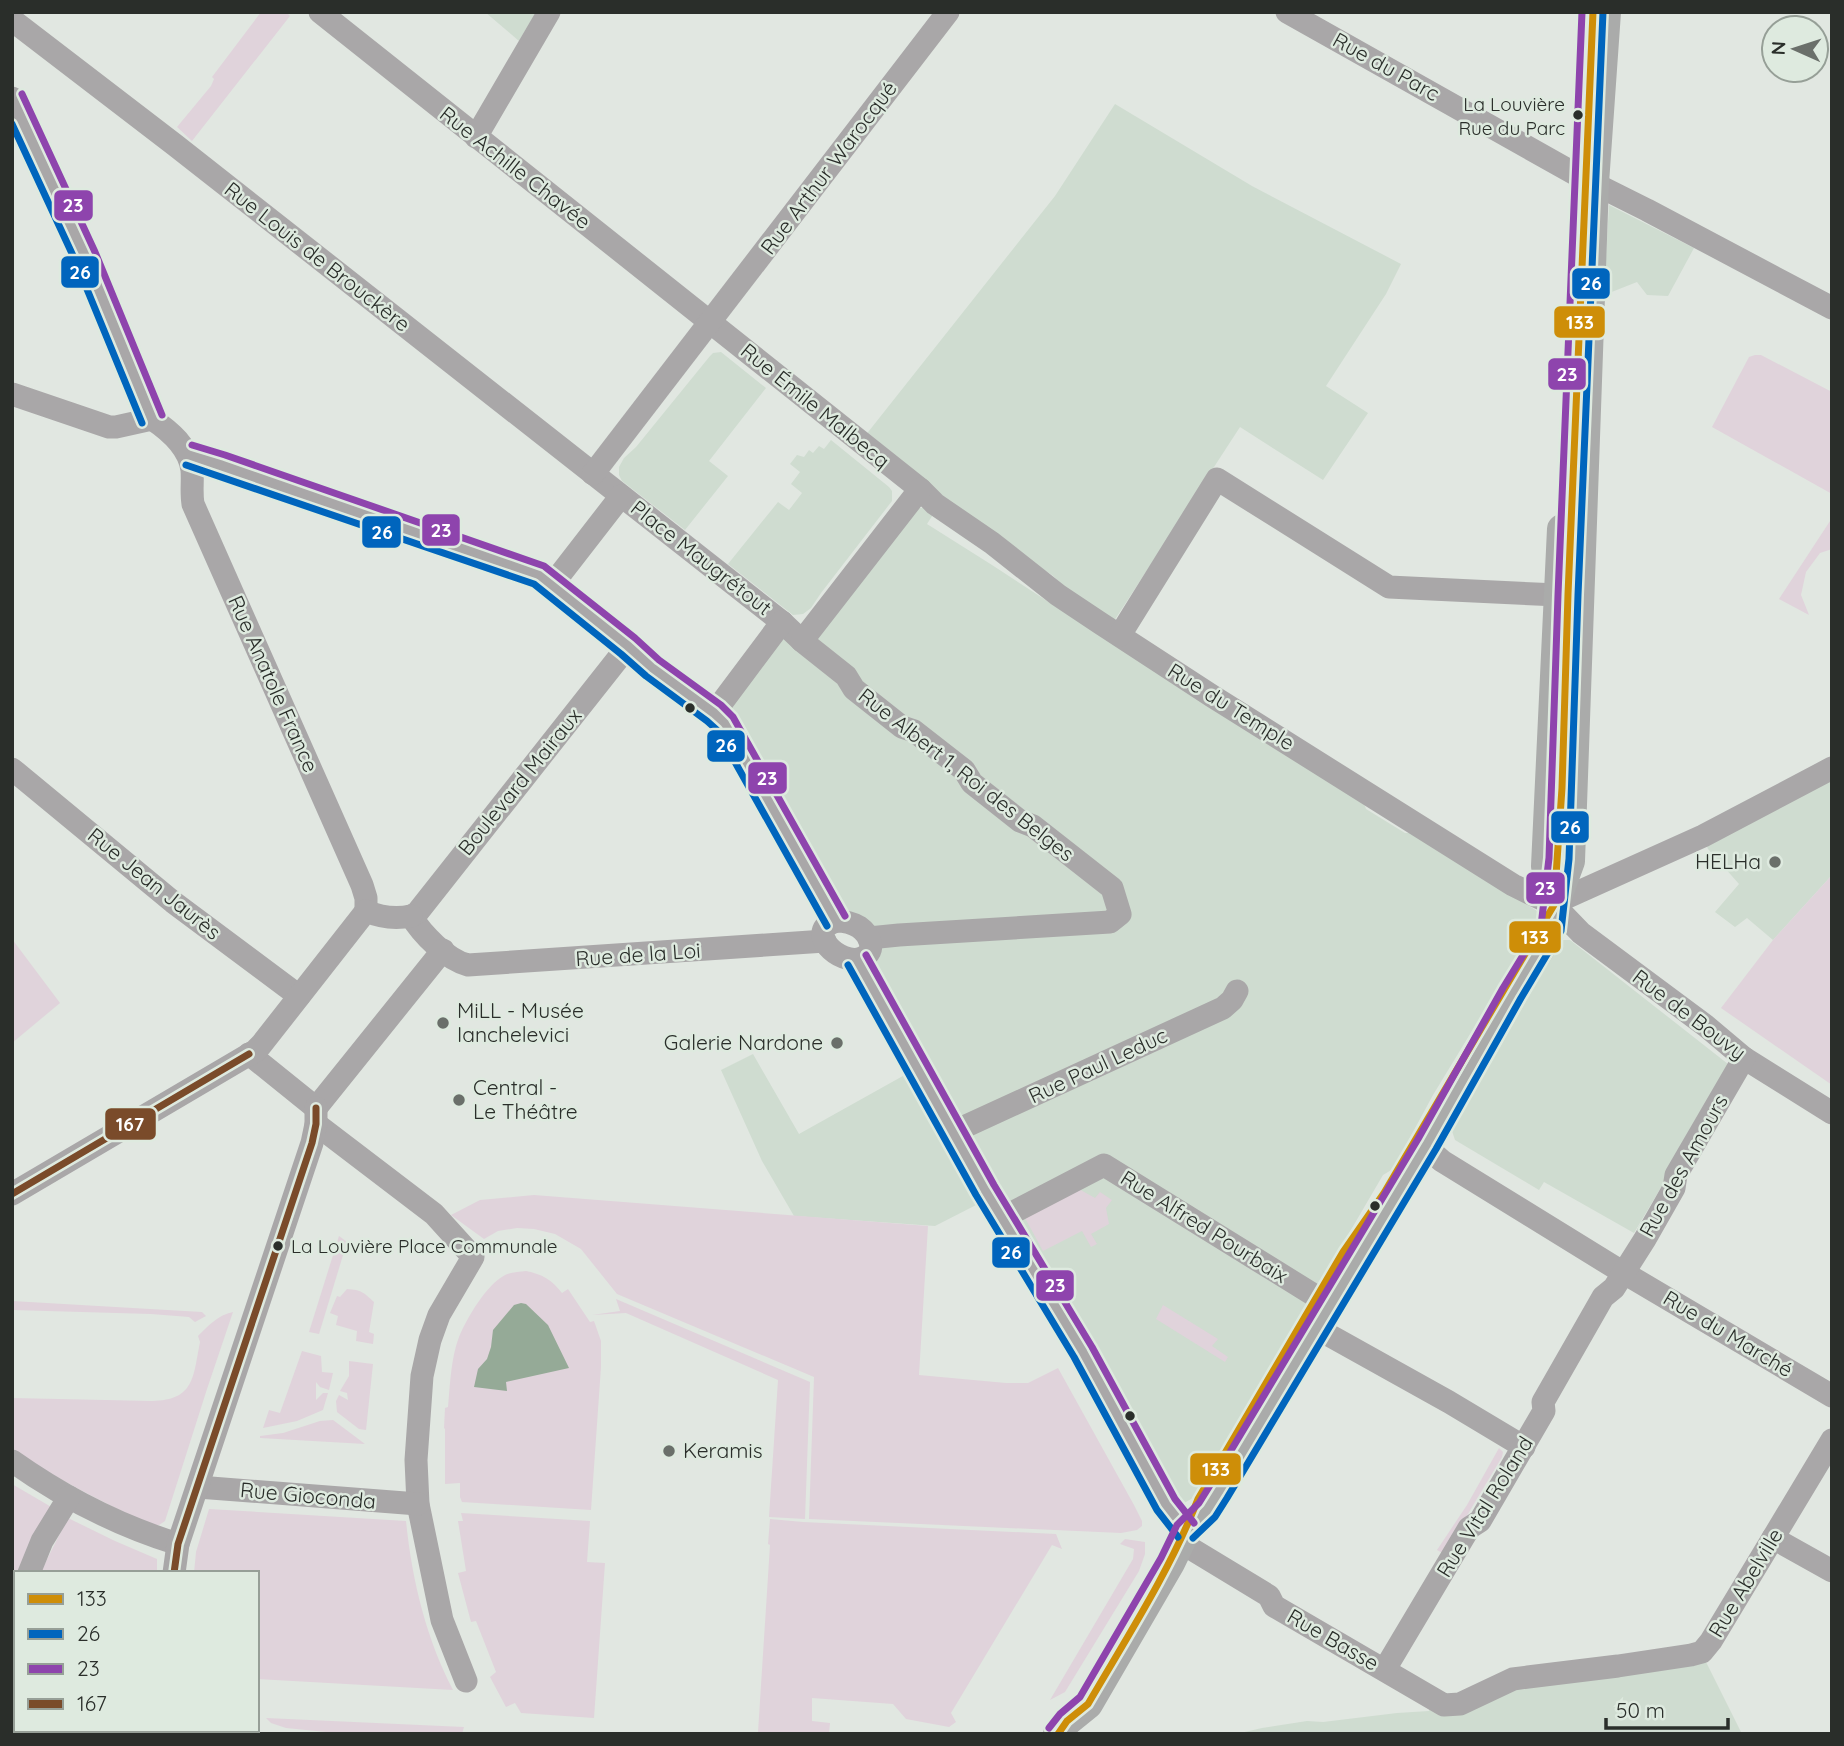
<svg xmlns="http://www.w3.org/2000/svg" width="1844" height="1746" viewBox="0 0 1844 1746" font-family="Quicksand,sans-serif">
<rect width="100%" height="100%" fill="#e1e7e1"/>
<g fill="#cfdcd0">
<path d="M485 12H536L519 41Z"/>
<path d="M1115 104 1252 186 1401 264 1386 294 1326 386 1368 413 1323 480 1240 427 1114 621 1075 596 1052 575 974 525 865 436 1055 196Z"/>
<path d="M1609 205 1694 248 1668 296 1647 295 1637 282 1604 295Z"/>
<path d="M721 352 766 388 709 461 728 476 685 530 622 481 619 475V467L624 458 636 447 710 356 713 353Z"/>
<path d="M831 440 889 487 892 491V501L821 593 811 608 803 614 793 615 728 564 778 502 789 510 802 493 791 484 800 472 790 464 797 455 804 457 809 450 813 453 819 446 824 449Z"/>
<path d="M916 508H925L934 513 927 524 992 565 1107 640 1363 801 1366 809 1405 833H1415L1537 911 1538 920 1534 929 1433 1095 1393 1169 1383 1175 1195 1497 1184 1503 1172 1500 873 972V966L882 949 883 944 840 912 733 721 727 707 781 634 810 641Z"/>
<path d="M1832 768V875L1773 940 1747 918 1735 927 1715 912 1739 884 1708 849 1703 836Z"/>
<path d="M1561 940H1570L1728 1064 1727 1076 1634 1233 1544 1182 1539 1190 1455 1140 1452 1131Z"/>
<path d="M753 1054 799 1134 910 1072 982 1202 935 1226 794 1216 762 1161 721 1070Z"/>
<path d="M1704 1658 1742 1734H1236L1262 1728 1307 1721 1323 1722 1397 1713 1429 1711 1430 1704 1507 1688Z"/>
</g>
<g fill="#e0d3db">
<path d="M261 12H286L290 16 192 141 177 127 211 86 214 79 212 77Z"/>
<path d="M1755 355H1761L1832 392V494L1712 427 1749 357Z"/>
<path d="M1832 518V549L1820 553 1806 572 1801 595 1809 615 1779 599Z"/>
<path d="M1832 875V1085L1721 1008 1773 940Z"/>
<path d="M12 939 60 1003 12 1043Z"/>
<path d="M1077 1188 1095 1198 1100 1192 1112 1200 1106 1208 1109 1224 1091 1234 1097 1244 1091 1247 1082 1231 1043 1251 1025 1218Z"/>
<path d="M534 1195 928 1226 919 1375 1006 1383H1028L1058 1368 1134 1505 1142 1521V1526L1137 1530 1121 1533 809 1519 814 1377 617 1294 581 1249 555 1234 534 1229 517 1228 498 1231 484 1239 451 1215 480 1200Z"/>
<path d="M339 1236 347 1242 319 1334 309 1332Z"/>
<path d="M526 1271C542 1274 552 1280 562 1293L568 1289 590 1322 594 1321 601 1341V1367L591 1510 462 1502 460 1497V1483L445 1484V1429L444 1428 445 1408 448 1407C450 1384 451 1358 459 1337 467 1318 486 1285 505 1275 511 1272 519 1272 526 1271Z"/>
<path d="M347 1289C362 1290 363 1292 374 1302L369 1332 374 1334 373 1344 356 1341 357 1331 336 1325 338 1316 330 1313 337 1296 340 1297Z"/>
<path d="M616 1299 810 1382 805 1519 769 1517 778 1380 626 1313 592 1315 620 1311Z"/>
<path d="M12 1301 202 1312 206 1316 195 1322 189 1317 151 1314 12 1310Z"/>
<path d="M1163 1305 1218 1339 1212 1346 1228 1357 1225 1362 1156 1319Z"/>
<path d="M233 1312 207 1389 165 1521 159 1525H151C103 1502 55 1479 12 1448V1398L152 1401C195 1400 193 1377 200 1342L198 1336C208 1326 218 1315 233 1312Z"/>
<path d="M302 1351 321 1356 322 1372 333 1373 329 1390 320 1387 316 1382V1400L323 1393H328L323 1410 297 1421 263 1428 269 1410 280 1413Z"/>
<path d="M349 1361 373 1364 366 1430 359 1429 337 1412 336 1401 339 1395 348 1400 347 1393 340 1391 349 1376Z"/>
<path d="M333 1420 365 1444 260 1438V1436L283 1433 320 1421Z"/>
<path d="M1499 1448 1503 1452 1502 1457 1444 1554 1437 1550 1467 1505Z"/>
<path d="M12 1484 53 1508 22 1573H16V1598L12 1623Z"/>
<path d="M209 1509 406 1521C412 1580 426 1638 453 1690L257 1679V1573H194L196 1552Z"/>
<path d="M461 1513 590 1521 587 1562 605 1563 594 1718 521 1713 515 1703 506 1707 490 1677 496 1672 476 1621 471 1622 458 1573 466 1571 458 1521H463Z"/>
<path d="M68 1518 115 1541 157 1559V1573H40Z"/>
<path d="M770 1519 803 1522 1056 1534 1062 1549 1052 1545 951 1713 956 1722 949 1727 906 1719 893 1704 812 1698V1721L830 1723 829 1734 758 1732 770 1545 768 1544Z"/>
<path d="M1125 1539 1145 1542V1554L1139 1571 1065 1692 1050 1700 1133 1559 1134 1549 1120 1544Z"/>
<path d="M266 1718 464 1727 462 1734 336 1733 286 1728 271 1723Z"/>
</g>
<path fill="#95aa97" d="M521 1303 526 1304 548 1325 569 1368 506 1382 507 1391 474 1387 478 1369 487 1359 491 1347 493 1330 514 1305Z"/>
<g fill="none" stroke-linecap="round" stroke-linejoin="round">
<g stroke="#a9a7a8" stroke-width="23">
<path d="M320 12 920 489 935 504 992 543 1058 595 1100 623 1212 696 1513 885 1554 905 1581 933 1706 1026 1744 1058 1832 1113"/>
<path d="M1287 12 1577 175 1647 210 1832 308"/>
<path d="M12 20 175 145 782 622 802 641 846 676 854 689 902 727 914 731 964 770 972 783 1020 821 1033 826 1112 888 1120 914 1110 922 899 935 869 938"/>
<path d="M12 98 85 256 152 419"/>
<path d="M476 137 549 12"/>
<path d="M12 394 109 427H116L152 419"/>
<path d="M152 419C170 431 189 447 192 470 193 482 191 492 193 504L362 885 366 898V911"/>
<path d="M189 455 222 465 539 575 628 646 652 668 714 713 725 724 836 921"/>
<path d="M593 474 948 12"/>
<path d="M552 585 621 496"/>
<path d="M1120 635 1217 479 1389 587 1558 595"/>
<path d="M802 641 920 489"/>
<path d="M714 713 782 622"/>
<path d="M12 769 173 902 299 996"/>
<path d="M1554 905 1563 899 1703 836 1832 768"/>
<path d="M411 916C422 934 447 960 468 965L825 941"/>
<path d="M411 916 417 913 628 646"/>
<path d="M837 921C845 921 852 923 859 927 869 934 878 951 862 958 840 967 802 930 837 921Z"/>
<path d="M857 960 985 1190 1083 1352 1166 1505 1186 1530"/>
<path d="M249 1054 316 1108"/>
<path d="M316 1108 443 950"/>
<path d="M316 1124 434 1214 473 1257 439 1315 430 1340 422 1376 416 1460 418 1504 442 1620 466 1681"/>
<path d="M953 1132 1223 1008 1232 1000 1237 991"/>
<path d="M1427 1144 1434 1154 1442 1161 1614 1267 1832 1396"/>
<path d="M12 1194 255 1051 261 1045 366 911C380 917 396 919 411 916"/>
<path d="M1002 1218 1104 1165 1330 1305"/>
<path d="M1318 1329 1449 1402 1524 1447"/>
<path d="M12 1461C63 1497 119 1526 178 1544"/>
<path d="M198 1487 418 1504"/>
<path d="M1773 1538 1832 1571"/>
<path d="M1180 1542 1269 1596 1274 1606 1444 1705 1460 1704 1513 1679 1528 1677 1618 1666 1691 1655 1702 1652 1711 1641 1832 1440"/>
<path d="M29 1573 42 1541 69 1497"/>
<path d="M174 1573 178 1544 312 1143 316 1124V1108"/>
<path d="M1385 1669 1469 1528 1480 1521 1544 1411 1543 1402 1603 1297 1614 1288 1645 1239 1674 1188 1676 1175 1744 1058"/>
<path d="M12 1700H16V1692"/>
</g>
<g stroke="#aaabaa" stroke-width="30">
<path d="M1554 905 1546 866 1562 529"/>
<path d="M227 1730 230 1734"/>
<path d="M94 1734 103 1730"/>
<path d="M1058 1734 1067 1721 1088 1704 1170 1563 1186 1530 1207 1510 1218 1493 1427 1144 1512 993 1546 939 1551 929 1554 905 1570 861 1594 183 1606 12"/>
</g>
<g stroke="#deeadf" stroke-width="12">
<path id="bus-1" d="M1058 1734 1067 1721 1088 1704C1127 1637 1170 1571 1198 1499L1343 1252 1384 1193 1554 905 1562 788 1568 594 1593 12"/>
</g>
<g stroke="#deeadf" stroke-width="12">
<g id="bus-2">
<path d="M12 124 75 260 142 423"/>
<path d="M186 465 534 584 621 654 646 676 707 721 717 730 827 926"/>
<path d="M848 965 976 1195 1074 1357 1157 1510 1178 1537"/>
<path d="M1193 1538 1215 1517 1227 1498 1436 1149 1521 998 1561 931 1569 859 1578 595 1603 12"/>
</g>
</g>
<g stroke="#deeadf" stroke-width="12">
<g id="bus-3">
<path d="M22 94 95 252 162 415"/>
<path d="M192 445 225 455 544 566 635 638 659 660 721 705 733 717 845 916"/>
<path d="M866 955 994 1185 1092 1347 1175 1499 1194 1523"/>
<path d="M1049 1728 1060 1714 1080 1697 1161 1558 1177 1525 1199 1503 1209 1487 1418 1139 1503 988 1541 926 1549 858 1558 595 1582 12"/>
</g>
</g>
<g stroke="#deeadf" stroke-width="12">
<g id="bus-4">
<path d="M12 1194 249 1054"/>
<path d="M174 1573 178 1544 312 1143 316 1124V1108"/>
</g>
</g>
<use href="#bus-1" stroke="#ce8e08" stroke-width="7"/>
<use href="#bus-2" stroke="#0065bd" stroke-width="7"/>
<use href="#bus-3" stroke="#8e44ad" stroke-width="7"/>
<use href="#bus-4" stroke="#7a4b2a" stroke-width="7"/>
</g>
<g fill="#2a2e2a" stroke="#deeadf" stroke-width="2.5">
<circle cx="1578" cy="115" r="6"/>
<circle cx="690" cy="708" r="6"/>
<circle cx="1375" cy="1206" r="6"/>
<circle cx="278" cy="1246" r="6"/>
<circle cx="1130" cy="1416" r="6"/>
</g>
<g fill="#6a6f6a" stroke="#deeadf" stroke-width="2.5">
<circle cx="1775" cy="862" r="7"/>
<circle cx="443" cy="1023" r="7"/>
<circle cx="837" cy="1043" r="7"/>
<circle cx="459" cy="1100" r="7"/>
<circle cx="669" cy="1451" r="7"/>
</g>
<g text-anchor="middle" stroke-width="5" stroke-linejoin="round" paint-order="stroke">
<g font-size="19" fill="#2a2e2a" stroke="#deeadf" text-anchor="end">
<text x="1565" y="111">La Louvière<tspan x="1565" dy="24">Rue du Parc</tspan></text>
<text x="291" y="1253" text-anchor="start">La Louvière Place Communale</text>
</g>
<g font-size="21" fill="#2a2e2a" stroke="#deeadf">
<text transform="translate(1386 67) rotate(29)" y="7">Rue du Parc</text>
<text transform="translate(515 168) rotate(38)" y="7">Rue Achille Chavée</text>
<text transform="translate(829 168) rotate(-53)" y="7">Rue Arthur Warocqué</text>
<text transform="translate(317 257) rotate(38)" y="7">Rue Louis de Brouckère</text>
<text transform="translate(815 406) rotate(39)" y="7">Rue Émile Malbecq</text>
<text transform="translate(701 558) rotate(38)" y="7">Place Maugrétout</text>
<text transform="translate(273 684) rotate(66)" y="7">Rue Anatole France</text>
<text transform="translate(1231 707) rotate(32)" y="7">Rue du Temple</text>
<text transform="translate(966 775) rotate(38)" y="7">Rue Albert 1, Roi des Belges</text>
<text transform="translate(520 782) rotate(-51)" y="7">Boulevard Mairaux</text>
<text transform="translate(154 884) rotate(39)" y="7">Rue Jean Jaurès</text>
<text transform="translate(638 955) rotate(-4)" y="7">Rue de la Loi</text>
<text transform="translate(1689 1015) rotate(37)" y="7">Rue de Bouvy</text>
<text transform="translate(1098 1066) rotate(-25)" y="7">Rue Paul Leduc</text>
<text transform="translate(1684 1166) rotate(-61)" y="7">Rue des Amours</text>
<text transform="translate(1204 1227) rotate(32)" y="7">Rue Alfred Pourbaix</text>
<text transform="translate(1728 1334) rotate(31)" y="7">Rue du Marché</text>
<text transform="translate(308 1496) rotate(5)" y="7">Rue Gioconda</text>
<text transform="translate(1485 1507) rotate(-58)" y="7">Rue Vital Roland</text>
<text transform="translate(1746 1583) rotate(-59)" y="7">Rue Abelville</text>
<text transform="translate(1333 1640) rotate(30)" y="7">Rue Basse</text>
</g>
<g font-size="21" fill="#2a2e2a" stroke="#deeadf" text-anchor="start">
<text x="1761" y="869" text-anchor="end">HELHa</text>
<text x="457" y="1018">MiLL - Musée<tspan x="457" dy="24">Ianchelevici</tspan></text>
<text x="823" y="1050" text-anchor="end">Galerie Nardone</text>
<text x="473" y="1095">Central -<tspan x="473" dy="24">Le Théâtre</tspan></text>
<text x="683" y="1458">Keramis</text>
</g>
</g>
<g stroke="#deeadf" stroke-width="2.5">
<rect x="53" y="189" width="41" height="33" rx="7" fill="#8e44ad"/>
<rect x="60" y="255" width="40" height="34" rx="7" fill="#0065bd"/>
<rect x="1571" y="267" width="40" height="33" rx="7" fill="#0065bd"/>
<rect x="1553" y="305" width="53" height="34" rx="7" fill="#ce8e08"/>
<rect x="1547" y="357" width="40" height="34" rx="7" fill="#8e44ad"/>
<rect x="421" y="513" width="40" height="34" rx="7" fill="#8e44ad"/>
<rect x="361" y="515" width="41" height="34" rx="7" fill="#0065bd"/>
<rect x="706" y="729" width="40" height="34" rx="7" fill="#0065bd"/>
<rect x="747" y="761" width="41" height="34" rx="7" fill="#8e44ad"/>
<rect x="1550" y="810" width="40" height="34" rx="7" fill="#0065bd"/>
<rect x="1525" y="871" width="41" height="34" rx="7" fill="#8e44ad"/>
<rect x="1508" y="920" width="54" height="34" rx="7" fill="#ce8e08"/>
<rect x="104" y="1107" width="53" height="34" rx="7" fill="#7a4b2a"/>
<rect x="991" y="1236" width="40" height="33" rx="7" fill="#0065bd"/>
<rect x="1035" y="1269" width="40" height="33" rx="7" fill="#8e44ad"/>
<rect x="1189" y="1452" width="53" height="34" rx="7" fill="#ce8e08"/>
</g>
<g font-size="19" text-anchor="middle" font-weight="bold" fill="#fff">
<text x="73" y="212">23</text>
<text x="80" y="279">26</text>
<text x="1591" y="290">26</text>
<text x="1580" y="329">133</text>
<text x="1567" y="381">23</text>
<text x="441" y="537">23</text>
<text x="382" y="539">26</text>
<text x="726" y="752">26</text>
<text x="767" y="785">23</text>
<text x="1570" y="834">26</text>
<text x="1545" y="895">23</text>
<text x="1535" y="944">133</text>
<text x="130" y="1131">167</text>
<text x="1011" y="1259">26</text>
<text x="1055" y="1292">23</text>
<text x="1216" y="1476">133</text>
</g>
<rect width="1844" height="1746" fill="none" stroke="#2a2e2a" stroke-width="28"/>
<rect x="14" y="1571" width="245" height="161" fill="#deeadf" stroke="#969f97" stroke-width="2"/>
<rect x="28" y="1594" width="35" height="10" fill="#ce8e08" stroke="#969f97" stroke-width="2"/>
<text x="77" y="1606" font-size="21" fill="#2a2e2a">133</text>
<rect x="28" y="1629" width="35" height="10" fill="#0065bd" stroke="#969f97" stroke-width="2"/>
<text x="77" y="1641" font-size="21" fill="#2a2e2a">26</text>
<rect x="28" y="1664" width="35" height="10" fill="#8e44ad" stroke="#969f97" stroke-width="2"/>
<text x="77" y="1676" font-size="21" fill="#2a2e2a">23</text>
<rect x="28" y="1699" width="35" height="10" fill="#7a4b2a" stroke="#969f97" stroke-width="2"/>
<text x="77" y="1711" font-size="21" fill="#2a2e2a">167</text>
<g transform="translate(1795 49) rotate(273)"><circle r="33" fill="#deeadf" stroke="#969f97" stroke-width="2"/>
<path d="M0-5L12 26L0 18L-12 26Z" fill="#6a6f6a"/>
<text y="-10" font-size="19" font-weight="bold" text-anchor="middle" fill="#2a2e2a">N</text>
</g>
<path d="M1606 1718v10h122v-10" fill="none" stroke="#2a2e2a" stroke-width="3.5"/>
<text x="1616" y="1718" font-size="21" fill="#2a2e2a" stroke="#deeadf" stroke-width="5" paint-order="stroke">50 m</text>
</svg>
